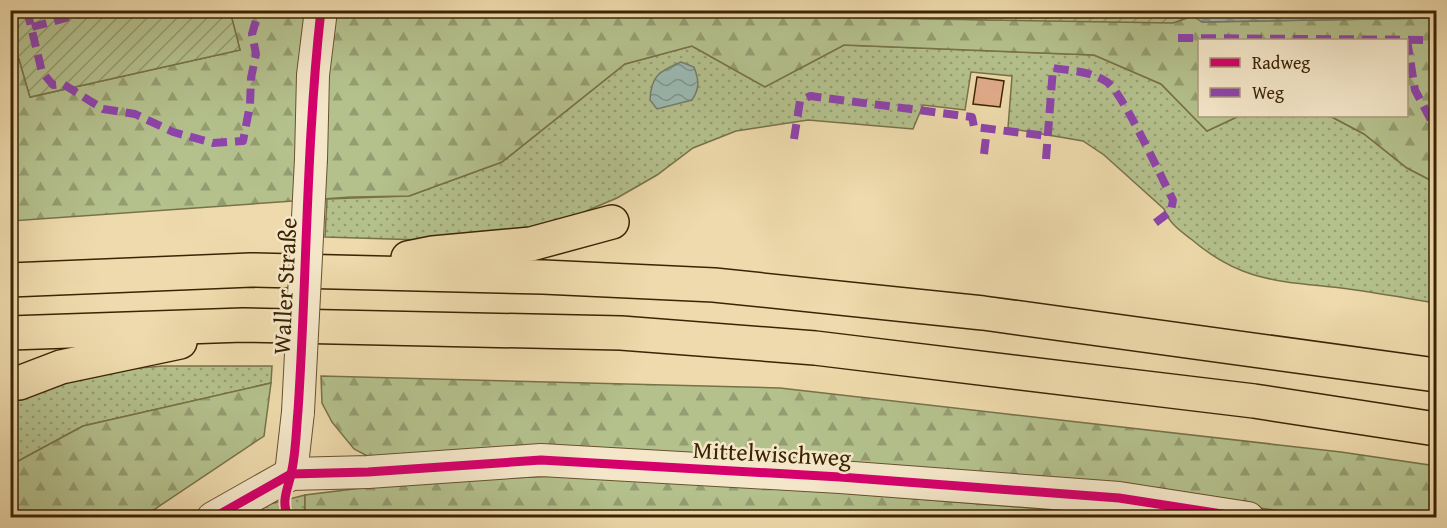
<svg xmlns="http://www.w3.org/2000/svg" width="1447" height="528" viewBox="0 0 1447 528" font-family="'Gentium Book Plus',serif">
<defs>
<pattern id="grass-dots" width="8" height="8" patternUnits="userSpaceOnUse" patternTransform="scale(1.5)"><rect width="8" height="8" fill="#b4c18d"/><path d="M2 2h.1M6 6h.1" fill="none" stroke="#949d71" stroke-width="1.8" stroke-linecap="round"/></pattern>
<pattern id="forest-firs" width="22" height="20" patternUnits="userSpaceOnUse" patternTransform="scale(1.5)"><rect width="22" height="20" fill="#b4c18d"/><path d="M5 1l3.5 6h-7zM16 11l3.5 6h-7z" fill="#949d71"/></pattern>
<pattern id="garden-furrows" width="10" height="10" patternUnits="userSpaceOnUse" patternTransform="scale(1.5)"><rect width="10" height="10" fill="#b4c18d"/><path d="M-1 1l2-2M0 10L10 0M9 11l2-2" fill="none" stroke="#949d71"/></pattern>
<pattern id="water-waves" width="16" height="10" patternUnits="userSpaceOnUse" patternTransform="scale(1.5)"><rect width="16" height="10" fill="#9bb9b2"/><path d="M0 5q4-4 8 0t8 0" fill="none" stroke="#80968f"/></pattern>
</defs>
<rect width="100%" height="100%" fill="#eedaac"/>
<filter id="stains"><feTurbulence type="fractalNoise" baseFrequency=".00333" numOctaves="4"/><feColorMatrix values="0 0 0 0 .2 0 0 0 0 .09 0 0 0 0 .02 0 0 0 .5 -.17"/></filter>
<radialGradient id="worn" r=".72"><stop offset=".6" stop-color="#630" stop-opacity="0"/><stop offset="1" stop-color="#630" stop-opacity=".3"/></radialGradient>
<g fill="url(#grass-dots)" stroke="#787248" stroke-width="1.5">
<path d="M844 45 1094 55 1161 84 1207 131 1239 116H1330L1364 134 1407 168 1436 183V303C1405 298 1373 292 1341 288 1279 281 1241 282 1191 239 1179 230 1169 223 1164 209L1104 155 1083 141 1008 128 1012 76 971 72 965 110 923 105 913 129 808 120 736 131 693 148 657 175 617 198 565 220 509 235 423 240 325 237 327 199 409 196 502 162 625 64 692 46 765 87Z"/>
<path d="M162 366H272L271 383 83 426 11 465V403C30 393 53 383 75 377 103 369 134 369 162 366Z"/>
<path d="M305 495V517H265L262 506Z"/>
</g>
<g fill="url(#forest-firs)" stroke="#787248" stroke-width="1.5">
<path d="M559 10 997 20 998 10H1189L1202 22 1436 18V183L1407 168 1364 134 1330 116H1406V40H1200V116H1239L1207 131 1161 84 1094 55 844 45 765 87 692 46 625 64 502 162 409 196 351 197 11 221V61L19 59 30 97 240 50 230 11Z"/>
<path d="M321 376 780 388 1341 452 1436 466V517H1325L1135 491 375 460 354 449 332 422 322 403Z"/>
<path d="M271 383 264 436 143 517H11V465L83 426Z"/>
<path d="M608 474 1043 509 1124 517 305 518V495L410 482Z"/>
</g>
<g fill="url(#garden-furrows)" stroke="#787248" stroke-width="1.5">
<path d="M11 10 230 11 240 50 30 97 19 59 11 61Z"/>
<path d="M559 11H1200L1193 16 1173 23 750 16Z"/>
</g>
<g fill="url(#water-waves)" stroke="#757d6c" stroke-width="1.5">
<path d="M1200 11 1436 10V18L1202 22 1193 16Z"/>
<path d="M681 62 694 67C699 80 700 88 692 100L657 109 650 100C651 75 660 71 681 62Z"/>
</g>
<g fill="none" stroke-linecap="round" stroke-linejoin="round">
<path stroke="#757d6c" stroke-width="7" d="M1097 14 1178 15 1189 10"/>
</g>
<path fill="#e0ab89" stroke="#3c2403" stroke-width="1.5" d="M977 77 1004 81 1000 107 973 104Z"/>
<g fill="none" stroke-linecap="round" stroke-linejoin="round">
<g stroke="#68522d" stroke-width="34">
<g id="minor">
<path d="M311 159 313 75 321 10"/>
<path d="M291 474 298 412"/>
<path d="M213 518 291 474 368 472 541 460 840 477 1119 498 1248 518"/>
</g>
</g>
<g stroke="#3c2403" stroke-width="36">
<g id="highway">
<path d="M408 258 433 253 531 244 612 222"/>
<path d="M10 280 251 270 543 277 714 285 983 313 1436 375"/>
<path d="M10 333 243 325 621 333 815 348 1254 401 1436 429"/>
<path d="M19 383 61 367 180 342"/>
</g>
</g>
<use href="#minor" stroke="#f4e7c9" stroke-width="32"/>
<use href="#highway" stroke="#eedaac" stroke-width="33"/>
<g stroke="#68522d" stroke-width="34" stroke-linecap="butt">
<path id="minor-bridge" d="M298 412 311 159"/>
</g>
<use href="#minor-bridge" stroke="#f4e7c9" stroke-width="32"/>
<g stroke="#8e44ad" stroke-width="8" stroke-dasharray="15 8" stroke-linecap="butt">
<path d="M27 10 42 72 53 85 63 84 103 109 135 114 173 132 213 143 243 141 250 105 251 78 256 54 252 34 257 17 256 10"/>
<path d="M32 27 96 10"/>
<path d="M1178 38 1436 40"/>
<path d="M1407 40 1415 90 1434 126 1436 127"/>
<path d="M794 139 800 101 810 96 972 117 974 127 1048 136"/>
<path d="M984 154 987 129"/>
<path d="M1046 159 1053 68C1072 71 1091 71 1107 82 1122 91 1162 179 1173 200L1171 211 1155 223"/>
</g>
<g stroke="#f4e7c9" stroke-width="13">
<g id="cycleway">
<path d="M213 518 291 474 368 472 541 460 840 477 1119 498 1248 518"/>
<path d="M289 518C280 502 288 489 291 474 296 454 296 431 298 411 307 277 306 143 321 10"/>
</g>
</g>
<use href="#cycleway" stroke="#d6006c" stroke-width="9"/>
</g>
<g text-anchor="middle" stroke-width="5" stroke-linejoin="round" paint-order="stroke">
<g font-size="24" fill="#3c2403" stroke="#f4e7c9">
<text transform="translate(285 286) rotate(-87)" y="8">Waller Straße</text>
<text transform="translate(772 454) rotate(3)" y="8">Mittelwischweg</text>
</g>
</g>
<rect width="1447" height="528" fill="none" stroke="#eedaac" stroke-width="36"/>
<rect x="12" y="12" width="1423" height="504" fill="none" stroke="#3c2403" stroke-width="3"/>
<rect x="18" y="18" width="1411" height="492" fill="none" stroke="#3c2403" stroke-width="1.5"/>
<rect x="1198" y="39" width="210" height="78" fill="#f4e7c9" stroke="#aa997a" stroke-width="1.5"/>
<rect x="1210" y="58" width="30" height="9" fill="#d6006c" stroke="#aa997a" stroke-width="1.5"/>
<text x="1252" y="69" font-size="18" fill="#3c2403">Radweg</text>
<rect x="1210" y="88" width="30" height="9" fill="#8e44ad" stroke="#aa997a" stroke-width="1.5"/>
<text x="1252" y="99" font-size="18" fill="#3c2403">Weg</text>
<rect width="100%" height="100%" filter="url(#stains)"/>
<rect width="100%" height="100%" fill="url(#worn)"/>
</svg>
